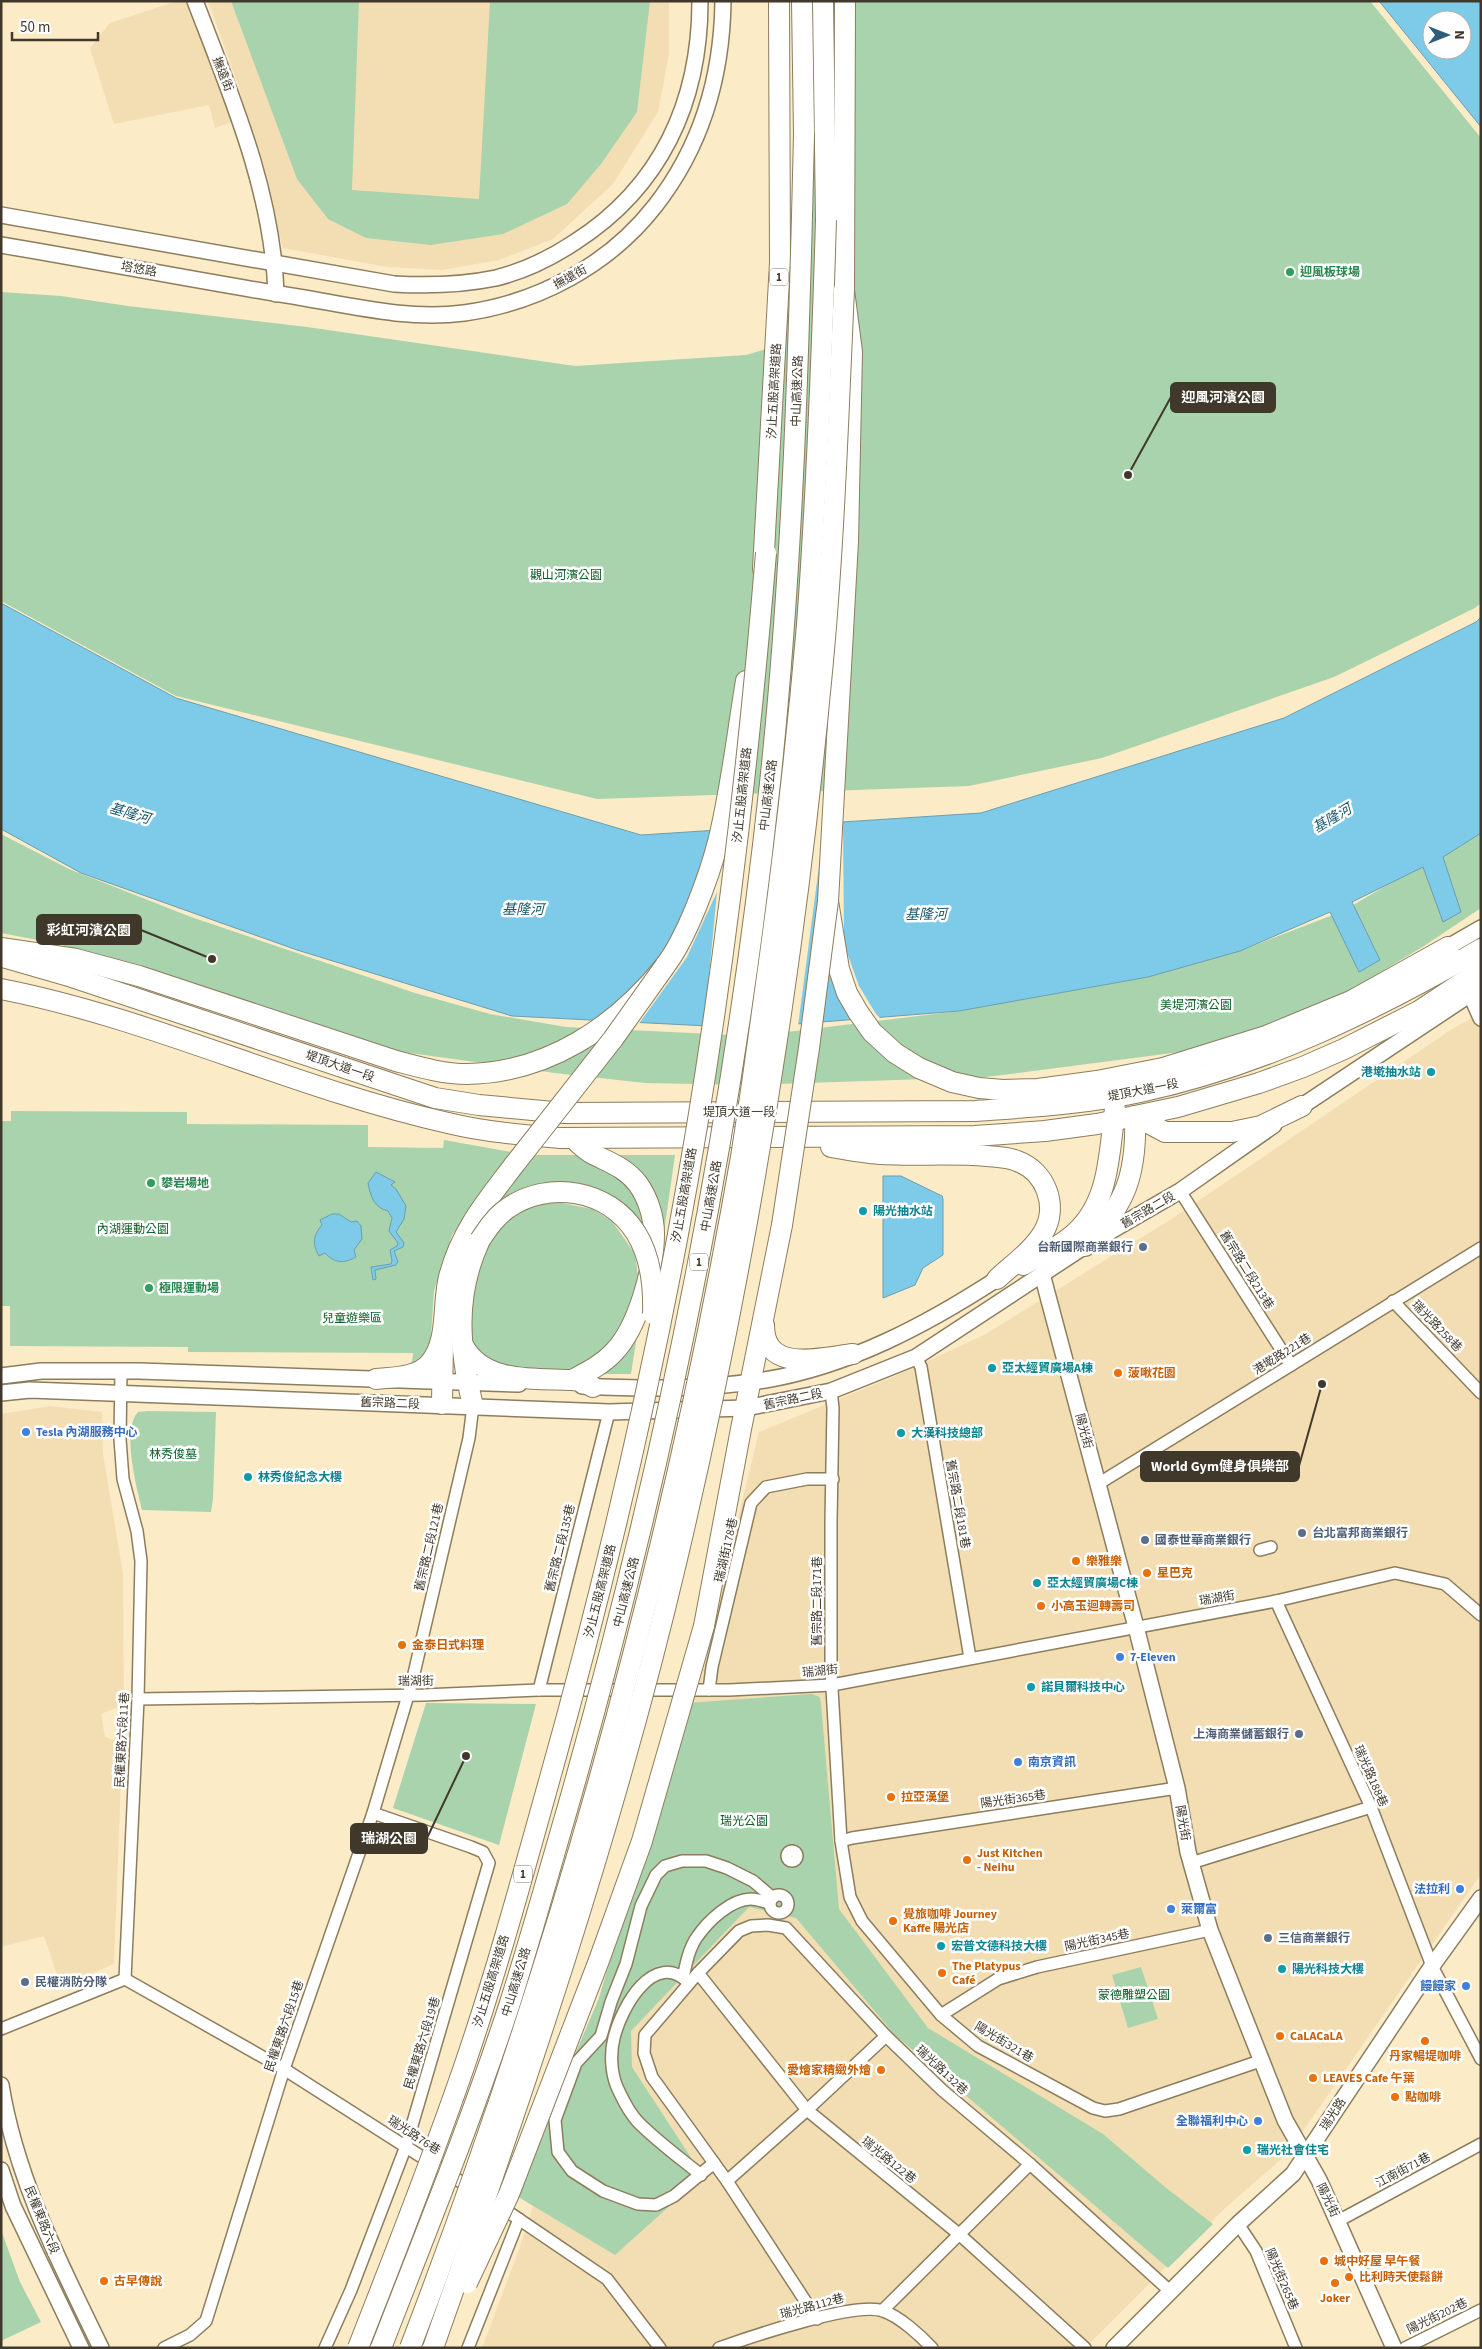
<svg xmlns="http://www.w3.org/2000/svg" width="1482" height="2349" viewBox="0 0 1482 2349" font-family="'Source Sans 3','Noto Sans TC',sans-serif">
<rect width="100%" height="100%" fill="#fcebc7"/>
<g fill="#f3deb4">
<path d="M177 1H190L232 122 215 128 209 105 114 124 90 48 110 23Z"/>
<path d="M208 1H669V54L658 112 613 184 553 239 499 260 442 270 387 267 283 248 238 85Z"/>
<path d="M1481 1013V1874L1287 2154 1223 2210 1085 2348H482L521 2244 698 1682 759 1432 895 1376 984 1335 1173 1218 1452 1029Z"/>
<path d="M50 1406 102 1412 103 1454 123 1574 124 1705 101 1714 105 1737 117 1741 122 1753 114 1964 61 1987 44 1936 1 1947V1414Z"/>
</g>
<g fill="#a8d3ad">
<path d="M231 1H359L352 190 479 199 490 1H650L637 112 601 164 567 204 503 234 431 245 366 238 328 219 297 179Z"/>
<path d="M813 1H1370L1481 138V603L1475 608 1334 677 1102 758 969 786 597 799 176 696 1 601V292L61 296 128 306 307 327 575 366 746 355 773 347 788 288Z"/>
<path d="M1481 830V908L1424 946 1341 996 1276 1022 1180 1052 986 1077 750 1085 645 1083 555 1073 373 1048 59 944 1 933V834L69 869 191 917 415 993 490 1014 566 1027 754 1036 959 1011 1148 977 1240 951 1343 911Z"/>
<path d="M11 1111 187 1112V1124L368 1125V1147L443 1148 444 1140 511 1152 452 1235 434 1291 430 1350 412 1363 413 1353 188 1352V1347L10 1346V1306H1V1121H11Z"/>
<path d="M529 1155H675L657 1281 632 1229 584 1194 494 1213 504 1183Z"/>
<path d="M552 1201 592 1209 612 1221 635 1254 642 1303 631 1374H513L470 1361 462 1316 493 1227 525 1207Z"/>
<path d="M147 1411 216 1412 213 1499 211 1512 142 1510C137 1488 121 1430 138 1412Z"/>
<path d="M812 1694 820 1697 821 1704 839 1909 928 2028 1103 2134 1165 2187 1213 2224 1168 2268 895 2035 796 1918 749 1907 631 2031 632 2067 703 2176 615 2255 515 2195 599 1998 687 1703Z"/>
<path d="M426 1703 536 1704 499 1845 393 1808Z"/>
<path d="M1141 1967 1158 2019 1128 2028 1112 1975Z"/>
<path d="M1 2230 20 2282 41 2322 1 2341Z"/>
</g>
<g fill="#7dcae9" stroke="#6b9eb0" fill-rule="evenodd">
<path d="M1379 1H1481V127ZM1432 20H1462V50H1432Z"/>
<path d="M1 603 176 698 641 835 981 813 1284 718 1476 622 1481 617V833L1443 857 1461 912 1443 922 1423 867 1352 902 1380 960 1359 972 1330 912 1240 951 1148 977 959 1011 747 1028 512 1016 297 950 81 873 1 829Z"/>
<path d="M376 1172 395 1182 391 1185 396 1189 406 1206 404 1219 396 1232 404 1243 403 1247 394 1251 398 1262 396 1265 375 1270 376 1279 373 1280 371 1267 391 1264 392 1261 390 1250 397 1246 398 1243 389 1231 392 1218 388 1211C374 1208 370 1195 368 1183Z"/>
<path d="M883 1176H901L942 1196 943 1199V1255L923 1268 915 1285 883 1298Z"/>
<path d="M332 1214H339L351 1222 357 1221 361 1226 362 1239 354 1250 356 1257C344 1264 334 1263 325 1253L319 1256C312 1244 313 1235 322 1225L320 1220Z"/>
</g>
<path fill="#fcebc7" d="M843 819 844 944 859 986 876 1014 882 1020 865 1021 844 990 824 828 798 1026 747 1030 704 1028 717 892 687 957 638 1025 598 1021 645 976 683 921 715 827Z"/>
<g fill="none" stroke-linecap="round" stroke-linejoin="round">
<g stroke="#8c7d5d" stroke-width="14">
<g id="street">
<path d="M1180 1191 1291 1365"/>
<path d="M1393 1301 1481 1393"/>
<path d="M916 1357 921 1367 970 1658"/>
<path d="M121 1371 120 1439 123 1479 137 1531 141 1561 138 1699 125 1979"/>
<path d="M831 1391 833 1408 831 1521V1672L841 1841"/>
<path d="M1098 1484 1481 1248"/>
<path d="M1260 1550 1271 1547"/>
<path d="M1276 1601 1371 1807 1432 1966 1481 2059"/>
<path d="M539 1690 609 1412"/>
<path d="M709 1690 712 1667 751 1503 766 1487 807 1479H833"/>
<path d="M138 1699 424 1695 539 1690H729L832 1685 1276 1601 1395 1573 1445 1584 1481 1615"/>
<path d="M1177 1788 852 1838 841 1841 850 1897 862 1921 941 2015 978 2046 1093 2108 1105 2111 1119 2109 1260 2061"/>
<circle cx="792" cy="1856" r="5"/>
<path d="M1191 1863 1371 1807"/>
<circle cx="779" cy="1904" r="9"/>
<path d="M698 1973 807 2110 960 2235 1085 2348"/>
<path d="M683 1978C686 1964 689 1948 697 1937 708 1921 731 1899 751 1899 757 1899 764 1902 770 1903"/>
<path d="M125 1979 284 2069 472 2189"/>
<path d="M689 1983C654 1948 621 2008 614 2038 610 2053 611 2073 617 2087 622 2098 631 2115 639 2123 658 2142 680 2158 701 2175"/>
<path d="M941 2015 998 1979 1037 1967 1210 1930"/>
<path d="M1 2029 125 1979"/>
<path d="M714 2163 674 2196 656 2205 638 2204 603 2191 572 2171 558 2152 555 2120 576 2063 601 2036 611 2002 626 1964 641 1906 656 1875 665 1866 682 1861H706L727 1868 753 1881 773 1898"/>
<path d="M727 2181 807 2110 886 2036"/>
<path d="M498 2205 607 2279 660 2348"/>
<path d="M1338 2221 1481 2144"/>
<path d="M1238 2224 1256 2251 1296 2348"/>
<path d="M883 2310 1030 2164"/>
<path d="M817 2319 727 2181 652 2077 644 2053 645 2035 698 1973 739 1931 751 1926 768 1925 786 1928 886 2036 942 2090 1030 2164 1171 2292"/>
<path d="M164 2348 190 2335 206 2321 284 2069 373 1813 412 1682 469 1438 473 1406"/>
<path d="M325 2348 351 2290 406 2146 489 1863 483 1852 471 1847 373 1813"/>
<path d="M468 2348 519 2219"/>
<path d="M719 2348C750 2337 856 2301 883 2311 899 2316 921 2336 932 2348"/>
<path d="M1405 2348 1481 2310"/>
</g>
</g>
<g stroke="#8c7d5d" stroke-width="18">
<g id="secondary">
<path d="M195 1C231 95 273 192 276 294"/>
<path d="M1 215 394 284C429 286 462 285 496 278 524 271 551 258 575 242 661 187 700 102 700 1"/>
<path d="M1 245C102 262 203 282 304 298 356 307 411 320 464 313 538 303 609 265 655 206 702 146 722 77 723 1"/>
<path d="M1453 956 1448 947 1481 928"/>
<path d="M1467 986 1481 1018"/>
<path d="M1293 1112 1481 987"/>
<path d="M1042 1274 1136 1627 1177 1788 1188 1852 1210 1930 1285 2120 1319 2180 1394 2348"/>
<path d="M1 1376 41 1371H139L519 1384"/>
<path d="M582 1386C643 1389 704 1390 765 1380 849 1366 926 1325 997 1279"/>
<path d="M1 1393 30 1390 609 1412 746 1408 831 1391 916 1357 1085 1246 1180 1191 1274 1125"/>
<path d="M1 2085C16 2179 60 2263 101 2348"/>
<path d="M1 2170 13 2206 81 2348"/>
<path d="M1114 2348 1238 2224 1293 2174 1432 1966 1481 1898"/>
</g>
</g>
<g stroke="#8c7d5d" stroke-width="22">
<g id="highway">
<path d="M802 1 804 134"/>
<path d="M823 1 826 220"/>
<path d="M845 1 844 290 852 352 848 541 828 901 839 969 847 993 858 1012 872 1032 895 1053 919 1068 952 1082 979 1088 1003 1090 1038 1089 1097 1081 1163 1068 1266 1036 1351 1001 1448 947"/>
<path d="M763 569 780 262 779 1"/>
<path d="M1 948 76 959 139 976 396 1061C419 1067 443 1074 467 1074 547 1073 615 1027 664 967 686 940 709 877 718 842 731 790 737 735 746 681"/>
<path d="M6 958 72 977 435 1098 479 1105 564 1113 975 1111C1030 1107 1086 1104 1140 1092 1262 1066 1374 1011 1481 949"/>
<path d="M1 989C154 1019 296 1089 448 1123 485 1132 523 1135 560 1138L975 1136 1045 1131 1097 1124 1178 1107 1259 1083 1303 1067 1344 1049 1419 1011 1481 970"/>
<path d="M831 1147C848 1150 864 1153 880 1154 916 1156 952 1153 987 1156 997 1157 1008 1157 1017 1161 1046 1171 1059 1207 1043 1233 1032 1251 1012 1265 997 1279"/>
<path d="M1085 1246C1126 1205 1137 1174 1135 1116L1165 1132H1232L1261 1126 1302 1106"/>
<path d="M1023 1265C1041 1255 1060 1247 1075 1233 1110 1202 1109 1152 1115 1109"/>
<path d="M764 1325C764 1374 821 1358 853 1354"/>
<path d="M463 1345C483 1384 535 1378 572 1380L582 1381 593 1387"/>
<path d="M376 1379C394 1377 417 1378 430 1363 449 1340 442 1304 449 1277 461 1231 486 1202 514 1165"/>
<path d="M572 1380C587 1372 602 1365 614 1352 638 1327 654 1269 654 1234 654 1217 648 1198 638 1184 625 1167 608 1162 591 1153 584 1149 578 1143 573 1138"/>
<path d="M442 1404 443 1342"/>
<path d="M473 1406C459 1348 454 1295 480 1240"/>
<path d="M704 1626 741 1429 782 1225"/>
</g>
</g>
<use href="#street" stroke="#fff" stroke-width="11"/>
<use href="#secondary" stroke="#fff" stroke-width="15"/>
<use href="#highway" stroke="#fff" stroke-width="20"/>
<g stroke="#8c7d5d" stroke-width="22" stroke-linecap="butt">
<g id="highway-bridge">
<path d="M514 1165 613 1039 665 966"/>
<path d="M782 1225 809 1048 828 901"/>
<path d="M480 1240C488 1228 496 1216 508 1208 548 1180 609 1189 636 1233 651 1257 654 1285 653 1314"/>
<path d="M467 2283 509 2194 598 1963 642 1841 704 1626"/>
<path d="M358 2348C395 2253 433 2158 466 2061 497 1970 522 1878 548 1785 599 1604 643 1420 678 1234 720 1010 747 781 766 553"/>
<path d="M381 2348C425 2234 471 2122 509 2006 530 1941 548 1875 567 1810 663 1474 733 1130 770 783 793 567 799 351 804 134"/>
<path d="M410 2348C558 1963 670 1564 741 1157 749 1107 756 1056 763 1005 781 879 796 752 807 625 817 490 822 355 826 220"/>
<path d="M433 2348C525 2088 614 1827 677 1559 745 1270 793 977 821 682 834 551 838 421 844 290"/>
</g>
</g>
<use href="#highway-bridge" stroke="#fff" stroke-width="20"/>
</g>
<g fill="#2e9e5b" stroke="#fff" stroke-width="2">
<circle cx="1290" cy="272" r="5"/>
<circle cx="151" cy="1183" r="5"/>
<circle cx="149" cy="1288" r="5"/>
</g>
<g fill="#0f9aa8" stroke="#fff" stroke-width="2">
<circle cx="1431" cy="1072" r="5"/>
<circle cx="863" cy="1211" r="5"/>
<circle cx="992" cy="1368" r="5"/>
<circle cx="901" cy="1433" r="5"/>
<circle cx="248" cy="1477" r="5"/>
<circle cx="1037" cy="1583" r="5"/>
<circle cx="1031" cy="1687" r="5"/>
<circle cx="941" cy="1946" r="5"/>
<circle cx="1282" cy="1969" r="5"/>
<circle cx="1247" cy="2150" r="5"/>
</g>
<g fill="#5c6f8a" stroke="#fff" stroke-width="2">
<circle cx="1143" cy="1247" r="5"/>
<circle cx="1302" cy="1533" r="5"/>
<circle cx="1145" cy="1540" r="5"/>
<circle cx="1299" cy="1734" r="5"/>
<circle cx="1268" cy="1938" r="5"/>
<circle cx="25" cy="1982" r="5"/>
</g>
<g fill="#e8710a" stroke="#fff" stroke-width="2">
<circle cx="1118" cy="1373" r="5"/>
<circle cx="1076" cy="1561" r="5"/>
<circle cx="1147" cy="1573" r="5"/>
<circle cx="1041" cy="1606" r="5"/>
<circle cx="402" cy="1645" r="5"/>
<circle cx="891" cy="1797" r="5"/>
<circle cx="967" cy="1860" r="5"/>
<circle cx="893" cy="1921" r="5"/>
<circle cx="942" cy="1973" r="5"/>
<circle cx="1280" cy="2036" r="5"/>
<circle cx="1425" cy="2041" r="5"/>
<circle cx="881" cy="2070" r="5"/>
<circle cx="1313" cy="2078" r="5"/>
<circle cx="1395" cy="2097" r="5"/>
<circle cx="1324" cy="2261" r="5"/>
<circle cx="1349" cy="2277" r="5"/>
<circle cx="104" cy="2281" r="5"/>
<circle cx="1335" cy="2283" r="5"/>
</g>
<g fill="#3f7fe0" stroke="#fff" stroke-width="2">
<circle cx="26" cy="1432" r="5"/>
<circle cx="1120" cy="1657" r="5"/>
<circle cx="1018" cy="1762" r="5"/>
<circle cx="1460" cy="1889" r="5"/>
<circle cx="1171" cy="1909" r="5"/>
<circle cx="1466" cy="1986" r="5"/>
<circle cx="1258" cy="2121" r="5"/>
</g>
<g text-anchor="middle" stroke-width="5" stroke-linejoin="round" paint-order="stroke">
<g fill="#fff" stroke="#79746b" stroke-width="1">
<rect x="770" y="268.5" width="18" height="17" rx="4"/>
<rect x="690" y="1253.5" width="18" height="17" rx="4"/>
<rect x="514" y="1865.5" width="18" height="17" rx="4"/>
</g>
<g font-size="11" font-weight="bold" fill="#40392b">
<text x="779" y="281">1</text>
<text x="699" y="1266">1</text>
<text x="523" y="1878">1</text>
</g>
<g font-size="12" fill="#40392b" stroke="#fff">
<text transform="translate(223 74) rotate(69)" y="4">撫遠街</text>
<text transform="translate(139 269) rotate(10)" y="4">塔悠路</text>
<text transform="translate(570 277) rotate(-29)" y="4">撫遠街</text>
<text transform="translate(774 391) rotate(-87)" y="4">汐止五股高架道路</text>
<text transform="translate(797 391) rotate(-88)" y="4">中山高速公路</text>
<text transform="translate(742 795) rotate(-84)" y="4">汐止五股高架道路</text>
<text transform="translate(768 795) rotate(-83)" y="4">中山高速公路</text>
<text transform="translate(340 1066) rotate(19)" y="4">堤頂大道一段</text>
<text transform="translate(1143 1090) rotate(-11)" y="4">堤頂大道一段</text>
<text x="739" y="1116">堤頂大道一段</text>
<text transform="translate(684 1195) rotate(-80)" y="4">汐止五股高架道路</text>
<text transform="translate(711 1196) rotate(-80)" y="4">中山高速公路</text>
<text transform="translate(1148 1210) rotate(-30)" y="4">舊宗路二段</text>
<text transform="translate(1247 1270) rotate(58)" y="4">舊宗路二段213巷</text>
<text transform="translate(1437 1326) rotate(46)" y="4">瑞光路258巷</text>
<text transform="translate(1282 1354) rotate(-32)" y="4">港墘路221巷</text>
<text transform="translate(793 1399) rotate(-12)" y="4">舊宗路二段</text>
<text transform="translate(390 1403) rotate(2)" y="4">舊宗路二段</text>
<text transform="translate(1084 1431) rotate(75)" y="4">陽光街</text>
<text transform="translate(958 1504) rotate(80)" y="4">舊宗路二段181巷</text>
<text transform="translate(429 1547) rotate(-77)" y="4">舊宗路二段121巷</text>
<text transform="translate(560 1548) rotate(-76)" y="4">舊宗路二段135巷</text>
<text transform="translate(726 1550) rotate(-77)" y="4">瑞湖街178巷</text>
<text transform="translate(600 1591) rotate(-76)" y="4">汐止五股高架道路</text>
<text transform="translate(626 1592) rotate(-76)" y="4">中山高速公路</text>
<text transform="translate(1217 1598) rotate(-10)" y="4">瑞湖街</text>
<text transform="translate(817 1601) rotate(-90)" y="4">舊宗路二段171巷</text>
<text transform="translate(820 1671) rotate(-6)" y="4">瑞湖街</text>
<text transform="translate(416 1681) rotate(-1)" y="4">瑞湖街</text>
<text transform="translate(122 1740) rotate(-87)" y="4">民權東路六段11巷</text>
<text transform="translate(1371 1776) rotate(66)" y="4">瑞光路188巷</text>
<text transform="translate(1013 1799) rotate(-8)" y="4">陽光街365巷</text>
<text transform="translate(1183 1823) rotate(80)" y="4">陽光街</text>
<text transform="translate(1097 1940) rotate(-12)" y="4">陽光街345巷</text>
<text transform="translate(491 1981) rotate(-73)" y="4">汐止五股高架道路</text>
<text transform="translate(516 1982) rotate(-73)" y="4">中山高速公路</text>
<text transform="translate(284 2026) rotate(-71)" y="4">民權東路六段15巷</text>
<text transform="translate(1004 2042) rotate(31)" y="4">陽光街321巷</text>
<text transform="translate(422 2043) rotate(-73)" y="4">民權東路六段19巷</text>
<text transform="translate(942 2070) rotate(43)" y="4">瑞光路132巷</text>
<text transform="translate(1333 2114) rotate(-57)" y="4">瑞光路</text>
<text transform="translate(414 2135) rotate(33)" y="4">瑞光路76巷</text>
<text transform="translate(889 2160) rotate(39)" y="4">瑞光路122巷</text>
<text transform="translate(1403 2170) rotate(-28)" y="4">江南街71巷</text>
<text transform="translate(1328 2200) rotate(64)" y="4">陽光街</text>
<text transform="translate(42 2220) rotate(68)" y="4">民權東路六段</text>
<text transform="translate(1282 2279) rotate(67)" y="4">陽光街265巷</text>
<text transform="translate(812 2306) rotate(-15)" y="4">瑞光路112巷</text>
<text transform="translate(1437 2316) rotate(-26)" y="4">陽光街202巷</text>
</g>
<g font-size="12" font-weight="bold" fill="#27864d" stroke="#fff" text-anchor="start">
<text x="1300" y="276">迎風板球場</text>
<text x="161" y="1187">攀岩場地</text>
<text x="159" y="1292">極限運動場</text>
</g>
<g font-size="12" fill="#0c6026" stroke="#fff">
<text x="566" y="579">觀山河濱公園</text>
<text x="1196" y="1009">美堤河濱公園</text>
<text x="133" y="1233">內湖運動公園</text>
<text x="352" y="1322">兒童遊樂區</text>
<text x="173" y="1458">林秀俊墓</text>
<text x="744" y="1825">瑞光公園</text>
<text x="1134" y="1999">蒙德雕塑公園</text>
</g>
<g font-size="12" font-weight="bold" fill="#0d838f" stroke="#fff" text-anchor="start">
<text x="1421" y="1076" text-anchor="end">港墘抽水站</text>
<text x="873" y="1215">陽光抽水站</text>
<text x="1002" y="1372">亞太經貿廣場A棟</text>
<text x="911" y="1437">大漢科技總部</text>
<text x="258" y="1481">林秀俊紀念大樓</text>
<text x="1047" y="1587">亞太經貿廣場C棟</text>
<text x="1041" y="1691">諾貝爾科技中心</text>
<text x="951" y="1950">宏普文德科技大樓</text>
<text x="1292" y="1973">陽光科技大樓</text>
<text x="1257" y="2154">瑞光社會住宅</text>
</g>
<g font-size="12" font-weight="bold" fill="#4e5e75" stroke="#fff" text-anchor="start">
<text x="1133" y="1251" text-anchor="end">台新國際商業銀行</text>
<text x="1312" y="1537">台北富邦商業銀行</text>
<text x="1155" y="1544">國泰世華商業銀行</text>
<text x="1289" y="1738" text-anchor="end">上海商業儲蓄銀行</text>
<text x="1278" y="1942">三信商業銀行</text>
<text x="35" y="1986">民權消防分隊</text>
</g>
<g font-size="12" font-weight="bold" fill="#c56008" stroke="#fff" text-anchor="start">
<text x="1128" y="1377">菠啾花園</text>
<text x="1086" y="1565">樂雅樂</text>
<text x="1157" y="1577">星巴克</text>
<text x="1051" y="1610">小高玉迴轉壽司</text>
<text x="412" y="1649">金泰日式料理</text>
<text x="901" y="1801">拉亞漢堡</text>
<text x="977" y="1857">Just Kitchen<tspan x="977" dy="14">- Neihu</tspan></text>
<text x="903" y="1918">覺旅咖啡 Journey<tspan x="903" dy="14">Kaffe 陽光店</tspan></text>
<text x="952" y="1970">The Platypus<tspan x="952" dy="14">Café</tspan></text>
<text x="1290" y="2040">CaLACaLA</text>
<text x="1425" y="2060" text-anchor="middle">丹家暢堤咖啡</text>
<text x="871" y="2074" text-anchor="end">愛燴家精緻外燴</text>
<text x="1323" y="2082">LEAVES Cafe 午葉</text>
<text x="1405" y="2101">點咖啡</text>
<text x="1334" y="2265">城中好屋 早午餐</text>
<text x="1359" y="2281">比利時天使鬆餅</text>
<text x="114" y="2285">古早傳說</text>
<text x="1335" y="2302" text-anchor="middle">Joker</text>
</g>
<g font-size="12" font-weight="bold" fill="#366cbe" stroke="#fff" text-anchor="start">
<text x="36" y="1436">Tesla 內湖服務中心</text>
<text x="1130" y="1661">7-Eleven</text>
<text x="1028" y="1766">南京資訊</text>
<text x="1450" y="1893" text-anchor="end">法拉利</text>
<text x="1181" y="1913">萊爾富</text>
<text x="1456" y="1990" text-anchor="end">饅饅家</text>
<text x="1248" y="2125" text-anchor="end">全聯福利中心</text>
</g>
<g font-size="14" font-style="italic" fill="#19586d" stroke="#fff">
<text transform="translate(130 813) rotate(16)" y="5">基隆河</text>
<text transform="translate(1332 818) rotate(-31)" y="5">基隆河</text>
<text x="523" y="914">基隆河</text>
<text transform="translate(926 914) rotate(-1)" y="5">基隆河</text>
</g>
</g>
<path fill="none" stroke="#40392b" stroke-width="2" d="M1128 475L1171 397M212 959L141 930M1322 1384L1299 1466M466 1756L427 1838"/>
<g fill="#40392b" stroke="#fff" stroke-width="2">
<circle cx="1128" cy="475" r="5"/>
<circle cx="212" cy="959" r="5"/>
<circle cx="1322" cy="1384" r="5"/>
<circle cx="466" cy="1756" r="5"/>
</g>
<g fill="#40392b" stroke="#40392b" stroke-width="2">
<rect x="1171" y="383" width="104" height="29" rx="5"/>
<rect x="37" y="915" width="104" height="29" rx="5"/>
<rect x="1141" y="1452" width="158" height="29" rx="5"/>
<rect x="351" y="1824" width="76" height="29" rx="5"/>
</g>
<g font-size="14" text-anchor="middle" font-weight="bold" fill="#fff">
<text x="1223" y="402">迎風河濱公園</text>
<text x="89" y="935">彩虹河濱公園</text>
<text x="1220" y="1471">World Gym健身俱樂部</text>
<text x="389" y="1843">瑞湖公園</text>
</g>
<rect width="1482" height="2349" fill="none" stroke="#40392b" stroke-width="5"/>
<g transform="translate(1447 35) rotate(90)"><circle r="24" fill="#ffffff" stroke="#b3b0aa"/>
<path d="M0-4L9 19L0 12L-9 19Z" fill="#2e5d7c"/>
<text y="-8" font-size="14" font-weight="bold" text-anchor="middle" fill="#40392b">N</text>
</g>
<path d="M12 32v8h86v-8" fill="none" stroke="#40392b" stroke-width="2.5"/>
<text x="20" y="32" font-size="15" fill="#40392b" stroke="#ffffff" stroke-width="4" paint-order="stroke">50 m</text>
</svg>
